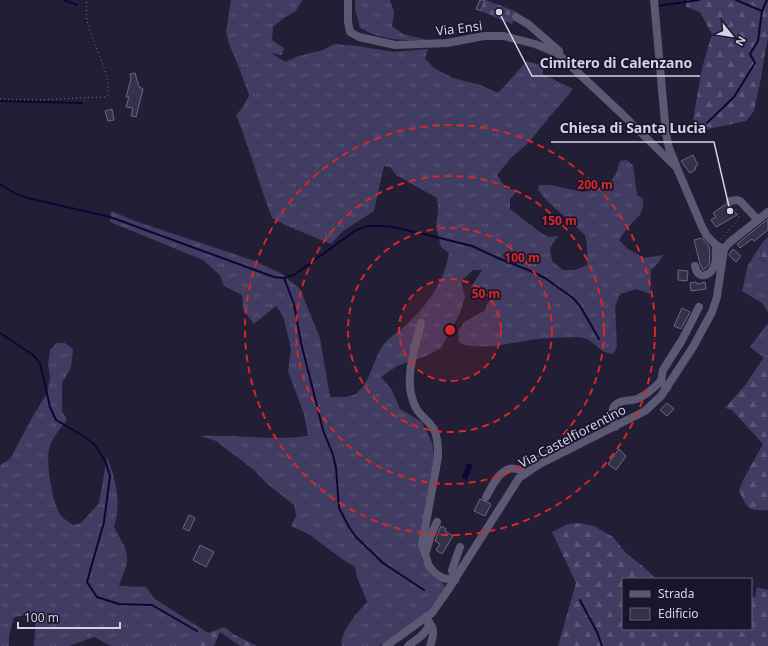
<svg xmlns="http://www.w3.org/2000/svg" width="768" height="646" viewBox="0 0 768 646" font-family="'Noto Sans',sans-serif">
<defs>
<pattern id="grass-tufts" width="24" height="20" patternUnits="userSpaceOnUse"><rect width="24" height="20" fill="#403c62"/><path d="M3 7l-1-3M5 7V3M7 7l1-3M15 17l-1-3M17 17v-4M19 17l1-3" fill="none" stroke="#5b5778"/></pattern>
<pattern id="forest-firs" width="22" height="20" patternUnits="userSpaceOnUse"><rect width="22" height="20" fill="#403c62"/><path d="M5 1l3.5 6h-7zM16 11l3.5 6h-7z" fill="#5b5778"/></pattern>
<pattern id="cemetery-stones" width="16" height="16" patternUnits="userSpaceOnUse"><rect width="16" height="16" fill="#403c62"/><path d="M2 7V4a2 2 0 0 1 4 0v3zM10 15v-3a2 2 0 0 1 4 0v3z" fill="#5b5778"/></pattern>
</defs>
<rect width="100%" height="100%" fill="#211e36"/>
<g fill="url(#grass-tufts)">
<path d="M231 0H302L296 11 284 18 273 27 272 40 284 48 282 55 271 53 285 62 299 56 323 50 334 44 358 46 394 52 428 49 425 58 434 68 453 78 481 85 498 93 527 61 543 66V74L573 89 528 143 510 159 497 175 507 189 518 190 510 199V209L537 230 548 237 558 236 550 248 552 261 563 270H575L587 265V244L585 235 548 202 538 190 539 185H549L584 192 607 185 616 174 620 161 627 160 633 165 637 195 643 199C644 216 636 217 627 229 624 232 622 236 619 240L628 249 644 258 663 255 659 262 651 270 650 294 637 289 620 294 615 307 617 347 613 354C599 353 596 342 584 338 580 336 544 338 538 339 519 341 474 353 459 342L458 332 464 322 484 311 489 301 490 296 485 288 470 289 482 270H473L461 281 465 297 460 313 441 348 426 356 397 366 381 377 392 390 400 409 422 422 432 443 435 460 420 537 421 558 433 577 444 584 445 590 426 613 379 646H342L341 644C343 628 356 614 367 602L357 577 355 567 342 559 310 535 291 526 296 516 294 505 266 483 254 470 216 441 200 436C236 434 272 441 308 436L304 414 288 371 291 349 283 316 276 306 254 324 243 310 242 295 224 286 220 275 203 260 110 222 111 211 135 221 255 261 282 274 300 289 320 338 330 397C339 397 350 398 357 393 370 382 372 364 380 350 386 339 396 333 406 325 427 306 444 282 449 253L441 247 436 228 438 209 437 198 396 175 390 167 384 166 374 211 343 231 331 244 285 225 272 218C259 184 250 149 236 115L243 107 249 95 238 65 229 44 226 31Z"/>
<path d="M355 0H390L394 12 392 26 403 34 427 40C401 40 383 41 360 28L355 9Z"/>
<path d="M764 240C759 253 758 257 768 268V312L762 303 742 291 748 265Z"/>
<path d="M768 323V351L763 357 750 347Z"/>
<path d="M57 343H65L73 349 71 368 62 383V411L67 420C61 428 51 439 49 449 46 465 52 502 61 516 64 519 69 522 73 525L81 523 99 503 107 457C113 473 120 494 117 511 117 516 115 522 114 527 130 556 131 554 119 586L146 587 155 599 202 629 194 646H111L94 637 69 646H34L36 614 14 617 9 636V646H0V465L10 459 33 416 47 393 50 378 48 364 50 350Z"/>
</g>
<g fill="url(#forest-firs)">
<path d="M687 0H768V38L765 52 761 78 754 111 746 121 708 129 693 120 702 68 712 34 700 12 686 7Z"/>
<path d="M768 237V268C759 258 757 246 768 237Z"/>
<path d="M768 351V510C747 511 748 509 739 491L743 480 763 444 732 410 725 408 746 384Z"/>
<path d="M580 523 594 526 613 537 626 553 645 568 656 579H623V629H751V597H755L757 587 768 590V646H558L576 583 552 532 568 524Z"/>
<path d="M224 627 235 635 257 646H240L220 632 214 646H194L202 629 208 633Z"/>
</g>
<path fill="url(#cemetery-stones)" d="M486 0 517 12 512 24 481 11Z"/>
<path fill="#120336" d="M467 463 473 465 467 480 462 478Z"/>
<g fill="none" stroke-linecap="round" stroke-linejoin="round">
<g stroke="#120336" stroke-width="2">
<path d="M64 0 77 5"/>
<path d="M736 0 762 11"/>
<path d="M658 6 699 0"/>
<path d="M0 101 82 103"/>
<path d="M707 123 734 97 755 63 750 54 758 41 762 11 767 0"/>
<path d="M0 184 18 195 28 198 110 217 274 277 284 278 294 275 356 230 367 226H380L393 227 428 235 472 246 498 258 533 272 545 278 573 298 580 306 599 339"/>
<path d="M284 278 294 304 301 343 317 406 323 430 333 455 336 468 339 508 349 527 356 537 383 563 424 590"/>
<path d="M0 333 33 355 40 363 50 407 56 420 85 437 96 446 106 463 110 476 104 522 87 582 97 597 119 604 152 605 197 631"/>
<path d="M580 600 597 632 602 646"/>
</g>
</g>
<g fill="#34324b" stroke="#696783">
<path d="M480 0H485L481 11 476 9Z"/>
<path d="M135 73 139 87 143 89 136 117 131 116 133 108 126 107 129 97H126L131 79 130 74Z"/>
<path d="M112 109 114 120 108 121 105 111Z"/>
<path d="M693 155 698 165 695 167 696 169 690 173 681 161Z"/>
<path d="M726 204 731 206 737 215 716 227 711 220 716 217 713 213Z"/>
<path d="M768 219V230L754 241 752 239 740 248 737 244Z"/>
<path d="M702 238 709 246 710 255 709 265 703 270 700 264 694 240Z"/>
<path d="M733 249 741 256 736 262 729 255Z"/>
<path d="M678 270 688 271 687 281 678 280Z"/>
<path d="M696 282 697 284 705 282 706 289 691 291 690 283Z"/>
<path d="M682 308 690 312 681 329 674 326Z"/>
<path d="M667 403 674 409 667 416 660 410Z"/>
<path d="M619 449 626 456 616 470 608 464Z"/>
<path d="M480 499 491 504 485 516 474 511Z"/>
<path d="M189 515 195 518 189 531 183 528Z"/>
<path d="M441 526 446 529 445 531 453 536 442 554 436 550 440 544 435 541Z"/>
<path d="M200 545 214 552 206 567 193 560Z"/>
</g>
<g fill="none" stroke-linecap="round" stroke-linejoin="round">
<g stroke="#737185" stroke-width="1" stroke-dasharray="1 3" stroke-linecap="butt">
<path d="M0 99 34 100 104 97 108 95C113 81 92 41 88 25 86 16 86 8 87 0"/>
<path d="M721 239 738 220 739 215 735 208"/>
</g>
<g stroke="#5a5872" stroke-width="8">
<path d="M348 0V22L350 32 359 37 395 45 447 43 484 36H504L535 44 557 53 622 114 677 168 702 227 707 236 716 245 724 249"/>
<path d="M654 0 666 134 669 148 676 165"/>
<path d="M516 17 528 24 559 51"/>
<path d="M730 201 737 200 740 201 758 220"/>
<path d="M724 249 729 243 768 212"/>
<path d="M695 266C698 282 712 275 715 264 717 258 715 251 716 245"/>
<path d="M421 323C415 349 402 382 416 408 419 414 426 419 430 424 438 432 438 446 438 457L422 545 429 566 435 573 442 578 455 580"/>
<path d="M667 388 661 381 663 370 682 340 699 307"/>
<path d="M615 427C612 418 609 406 620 402 626 400 633 401 639 398 648 394 654 388 661 381"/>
<path d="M486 497C492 487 501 465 516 469 519 469 522 472 525 473"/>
<path d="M425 555 431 535 437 522"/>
<path d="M455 580 452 570 460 547"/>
<path d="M428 622C436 628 433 637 430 646"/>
<path d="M386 646 432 613 446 593 519 478 538 465 645 411 661 396 693 347 712 312 717 297 724 249"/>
<path d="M408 646C415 640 429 633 429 622"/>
</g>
</g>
<circle cx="450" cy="330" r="51" fill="#d62828" fill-opacity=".12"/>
<g fill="none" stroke="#d62828" stroke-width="2" stroke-dasharray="7 5">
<circle cx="450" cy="330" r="51"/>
<circle cx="450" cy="330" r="102"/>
<circle cx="450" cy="330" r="154"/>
<circle cx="450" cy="330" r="205"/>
</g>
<g text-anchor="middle" stroke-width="3.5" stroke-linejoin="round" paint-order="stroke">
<g font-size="13" fill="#d3d3e3" stroke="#18152c">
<text transform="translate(459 28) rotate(-7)" y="5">Via Ensi</text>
<text transform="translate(572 436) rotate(-28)" y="5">Via Castelfiorentino</text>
</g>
</g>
<circle cx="450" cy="330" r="6" fill="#d62828" stroke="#18152c" stroke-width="2"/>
<g font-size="12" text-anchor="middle" font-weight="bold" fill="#d62828" stroke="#18152c" stroke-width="3.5" stroke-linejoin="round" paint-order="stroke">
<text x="595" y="189">200 m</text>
<text x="559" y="225">150 m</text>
<text x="522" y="262">100 m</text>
<text x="486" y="298">50 m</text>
</g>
<path fill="none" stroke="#d3d3e3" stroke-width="1.5" d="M499 12L532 76H700M730 211L714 142H551"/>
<g fill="#d3d3e3" stroke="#18152c" stroke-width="1.5">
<circle cx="499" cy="12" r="4"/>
<circle cx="730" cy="211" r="4"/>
</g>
<g font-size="14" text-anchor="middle" font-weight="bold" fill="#d3d3e3" stroke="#18152c" stroke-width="3.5" stroke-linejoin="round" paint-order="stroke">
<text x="616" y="68">Cimitero di Calenzano</text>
<text x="633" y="133">Chiesa di Santa Lucia</text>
</g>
<rect x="622" y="578" width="130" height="52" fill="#18152c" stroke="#636175"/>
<rect x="630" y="591" width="20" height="6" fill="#5a5872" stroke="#636175"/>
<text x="658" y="598" font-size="12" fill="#d3d3e3">Strada</text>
<rect x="630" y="608" width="20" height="12" fill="#34324b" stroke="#636175"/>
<text x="658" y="618" font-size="12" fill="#d3d3e3">Edificio</text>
<g transform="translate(732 36) rotate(120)" stroke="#18152c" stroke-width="3" paint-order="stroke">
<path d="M0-3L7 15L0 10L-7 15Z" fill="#d3d3e3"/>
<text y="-6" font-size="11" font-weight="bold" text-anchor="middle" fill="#d3d3e3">N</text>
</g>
<path d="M18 622v6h102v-6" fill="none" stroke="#d3d3e3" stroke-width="2"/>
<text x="24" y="622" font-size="12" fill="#d3d3e3" stroke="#18152c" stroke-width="3" paint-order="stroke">100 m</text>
</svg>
